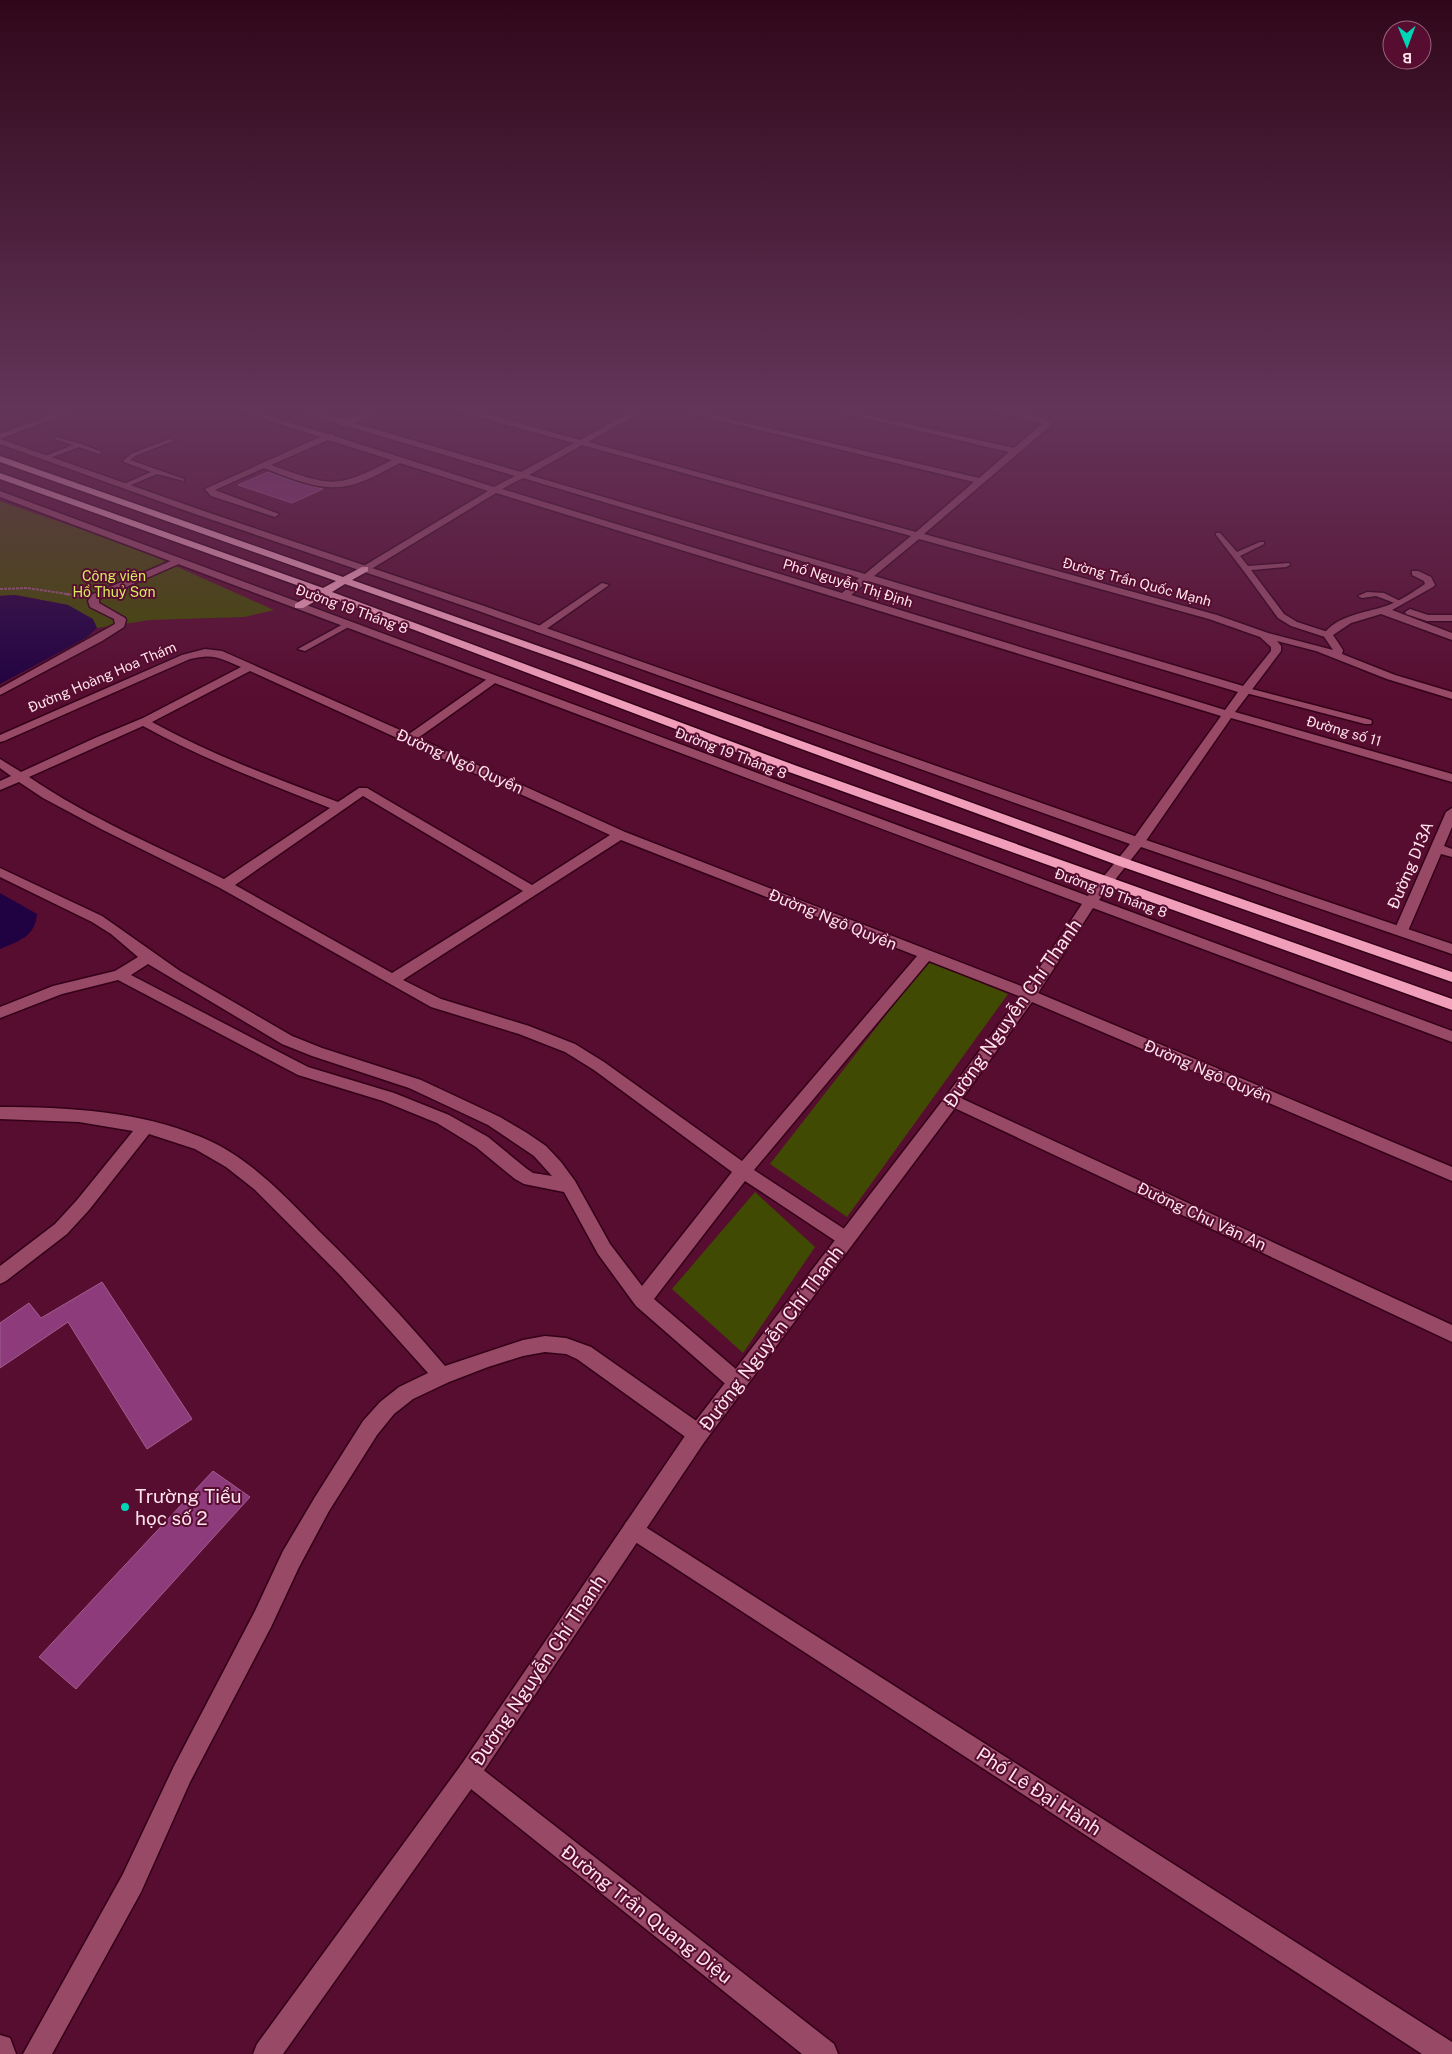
<svg xmlns="http://www.w3.org/2000/svg" width="1452" height="2054" viewBox="0 0 1452 2054" font-family="'Public Sans',sans-serif">
<rect width="100%" height="100%" fill="#570d30"/>
<g fill="#414a02">
<path d="M0 501 135 548 274 610 244 617 150 620 97 628 94 623 68 605 15 595 0 596Z"/>
<path d="M928 961 1008 994 847 1217 770 1164Z"/>
<path d="M755 1192 815 1247 743 1353 672 1289Z"/>
</g>
<g fill="#200141">
<path d="M15 595 68 605 93 619 97 628 87 637 75 644 0 684V596Z"/>
<path d="M0 893 37 914C35 937 19 941 0 949Z"/>
</g>
<g fill="#8d3b7a" stroke="#a15d8f">
<path d="M268 472 298 483 323 489 292 503 238 485Z"/>
<path d="M102 1282 192 1419 147 1449 68 1322 0 1368V1323L29 1303 41 1318Z"/>
<path d="M213 1471 250 1497 76 1689 39 1657Z"/>
</g>
<g fill="none" stroke-linecap="round" stroke-linejoin="round">
<g stroke="#330018" stroke-width="3">
<g id="lane">
<path d="M55 437 81 444 102 452 99 454 79 447 47 459H43V457L73 445 55 439Z"/>
<path d="M170 439 175 440 135 456 130 460 184 479V481L157 474 126 487H122V485L151 472 124 462V460L131 454Z"/>
<path d="M1216 533H1220L1237 552 1260 542H1264V544L1240 556 1248 566 1289 563 1290 565 1286 567 1251 570 1284 614 1297 622 1331 633V637H1325L1291 626 1278 618 1243 570 1216 535Z"/>
<path d="M602 583 609 585 542 632H536V628Z"/>
<path d="M1367 592 1384 593 1404 603 1400 605 1376 596 1362 598 1358 596Z"/>
<path d="M347 622 354 624 305 651 298 649Z"/>
<path d="M1242 688H1248L1371 720 1372 722 1371 724H1365L1242 692Z"/>
</g>
</g>
<g stroke="#330018" stroke-width="3">
<g id="street">
<path d="M73 407H83L0 439V434Z"/>
<path d="M228 407H239L327 434H333L334 436 494 487 515 476 347 426H341L340 424 289 407H300L346 420 378 407H388L354 423 521 472 574 443 449 409 448 407H460L580 440 641 407H650L588 442 916 532 974 482 665 407H678L979 478 1009 452 818 407H831L1014 448 1042 424 1036 421 982 409 978 407C999 407 1033 412 1050 422V426L924 534 1217 615 1268 633 1333 650 1323 635C1337 615 1365 613 1386 606 1400 601 1413 592 1425 584L1424 581 1412 575V571H1418L1431 577 1435 585 1433 587 1392 610 1452 633V640L1381 614 1351 623 1333 635 1343 650 1342 654 1395 675 1452 692V699L1387 679 1316 651 1277 641 1281 646V651L1235 712 1452 774V782L1231 718 1143 845H1133L1132 842 1133 839 1221 716 496 493 368 571H362V567L488 491 400 463C386 470 373 478 358 483 325 495 294 479 264 468L215 490 279 514 275 517 272 516 211 496 205 489 320 437ZM328 440 392 460C334 490 331 486 271 465ZM582 445 911 536 865 574 529 475ZM523 478 859 578 842 593 502 489ZM919 539 1209 619 1260 637 1271 647V651L1243 686 874 576ZM868 581 1238 692 1225 710 851 595Z"/>
<path d="M178 558 183 561 181 563 99 599V603L125 618 126 620 124 627 102 641 0 695V688L115 624 114 619 90 607 88 601 91 595Z"/>
<path d="M1410 609 1428 615H1452V621H1427L1406 614 1405 612Z"/>
<path d="M205 649 222 651 409 734 490 677H498L499 679 498 681 418 738 625 832 1034 991 1036 995 1034 999 1029 1000 929 961 754 1170 852 1234 855 1239 852 1244 846 1246 840 1244 745 1181 654 1299 744 1376 747 1382 744 1388 737 1391 730 1388 636 1306 598 1254 564 1192 524 1184 515 1179 476 1147 437 1123 383 1101 298 1075 118 980 62 994 0 1018V1007L53 986 115 971 138 957 111 934 92 922 0 877V868L102 916 180 971 292 1036 322 1048 421 1080 500 1117 527 1133 546 1146 561 1162 575 1181 610 1244 642 1286 732 1172 594 1070 565 1052 519 1034 431 1007 220 888 103 830 43 798 19 782 0 790V781L11 776 0 768V759L21 772 95 738 143 718 241 667C220 658 213 653 190 659L4 741 0 742V735L182 655ZM250 671 610 835 532 885 367 788H359L338 802C275 778 212 755 152 722ZM143 726C203 759 267 783 330 808L224 879C159 847 89 818 29 777ZM363 796 523 891 392 973 235 885ZM621 840 917 956 742 1161 604 1062 575 1044 529 1026 441 999 403 980ZM148 964 282 1044 312 1056 409 1088 488 1125 534 1156 552 1176 533 1173 527 1169 488 1137 449 1115 394 1093 308 1067 131 975Z"/>
<path d="M1452 808V827L1444 846 1452 849V857L1441 854 1408 931 1406 934H1396L1394 931 1446 812Z"/>
<path d="M952 1094 1452 1325V1342L946 1104 944 1100 946 1096Z"/>
<path d="M0 1107C67 1107 139 1111 201 1137 248 1156 284 1195 319 1231 363 1274 405 1319 445 1366L523 1340 545 1336 566 1338 591 1347 705 1427 708 1434 705 1441 698 1443 691 1441 577 1359 566 1354 545 1352 523 1356 488 1367 449 1382 413 1399 394 1414 377 1435 329 1511 299 1567 271 1627 190 1782 141 1892 52 2054H23L123 1874 174 1766 255 1611 283 1551 315 1497 363 1421 380 1402 399 1387 428 1373 339 1274 254 1189 226 1167 195 1149 149 1134 89 1210 67 1234 6 1281 0 1284V1266L55 1224 77 1200 133 1131 79 1122 0 1119Z"/>
<path d="M633 1519 1452 2042V2054H1422L626 1536 623 1529 626 1522Z"/>
<path d="M469 1761 477 1765 834 2044 838 2054H802L461 1781 457 1773 461 1765Z"/>
</g>
</g>
<g stroke="#330018" stroke-width="3">
<g id="secondary">
<path d="M0 439 201 510 484 606 1143 839 1452 944V954L1141 847 1099 900 1452 1031V1042L1093 908 1038 993 1452 1167V1181L1032 1002 958 1104 705 1441 477 1781 283 2054H253L257 2044 461 1765 691 1427 946 1096 1024 991 1082 904 0 497V491L1088 896 1130 844 476 610 195 514 0 444Z"/>
<path d="M0 2035 10 2038 16 2054H0Z"/>
</g>
</g>
<g stroke="#330018" stroke-width="3">
<path id="highway" d="M0 456 343 577 362 567H368V571L352 580 581 661 1127 859 1452 972V982L1117 865 573 665 345 584 332 592 797 766 1452 999V1010L789 772 325 596 303 608H295V604L316 592 0 479V473L323 588 336 581 0 462Z"/>
</g>
<path stroke="#955c75" stroke-width="2" stroke-dasharray="3 1" stroke-linecap="butt" d="M0 589 27 588 74 595"/>
<path stroke="#955c75" stroke-width="2.5" stroke-dasharray="4 2" stroke-linecap="butt" d="M66 594 79 596"/>
<use href="#lane" fill="#974966" fill-rule="evenodd"/>
<use href="#street" fill="#974966" fill-rule="evenodd"/>
<use href="#secondary" fill="#974966" fill-rule="evenodd"/>
<use href="#highway" fill="#f19eba" fill-rule="evenodd"/>
</g>
<linearGradient id="sky" x2="0" y2="1"><stop stop-color="#30071a"/><stop offset="0.59" stop-color="#633559"/><stop offset="1" stop-color="#633559" stop-opacity="0"/></linearGradient>
<rect width="1452" height="694" fill="url(#sky)"/>
<circle fill="#00d5b7" stroke="#570d30" stroke-width="2" cx="125" cy="1507" r="5"/>
<g text-anchor="middle" stroke-width="4" stroke-linejoin="round" paint-order="stroke">
<g font-size="14" fill="#d5eb5f" stroke="#570d30">
<text x="114" y="581">Công viên<tspan x="114" dy="16">Hồ Thuỷ Sơn</tspan></text>
</g>
<g font-size="14" fill="#ffe3eb" stroke="#570d30">
<text transform="translate(1137 582) rotate(15)" y="5">Đường Trần Quốc Mạnh</text>
<text transform="translate(848 583) rotate(17)" y="5">Phố Nguyễn Thị Định</text>
<text transform="translate(352 609) rotate(20)" y="5">Đường 19 Tháng 8</text>
<text transform="translate(102 677) rotate(-23)" y="5">Đường Hoàng Hoa Thám</text>
<text transform="translate(1344 731) rotate(16)" y="5">Đường số 11</text>
<text transform="translate(731 753) rotate(21)" y="5">Đường 19 Tháng 8</text>
<text transform="translate(1111 893) rotate(20)" y="5">Đường 19 Tháng 8</text>
</g>
<g font-size="16" fill="#ffe3eb" stroke="#570d30">
<text transform="translate(460 761) rotate(24)" y="6">Đường Ngô Quyền</text>
<text transform="translate(1410 865) rotate(-67)" y="6">Đường D13A</text>
<text transform="translate(833 919) rotate(22)" y="6">Đường Ngô Quyền</text>
<text transform="translate(1208 1071) rotate(23)" y="6">Đường Ngô Quyền</text>
<text transform="translate(1202 1216) rotate(25)" y="6">Đường Chu Văn An</text>
</g>
<g font-size="19" fill="#ffe3eb" stroke="#570d30">
<text transform="translate(1012 1013) rotate(-55)" y="7">Đường Nguyễn Chí Thanh</text>
<text transform="translate(771 1338) rotate(-53)" y="7">Đường Nguyễn Chí Thanh</text>
<text transform="translate(538 1670) rotate(-56)" y="7">Đường Nguyễn Chí Thanh</text>
<text transform="translate(1039 1791) rotate(33)" y="7">Phố Lê Đại Hành</text>
<text transform="translate(647 1914) rotate(38)" y="7">Đường Trần Quang Diệu</text>
</g>
<g font-size="19" fill="#ffe3eb" stroke="#570d30" text-anchor="start">
<text x="135" y="1503">Trường Tiểu<tspan x="135" dy="22">học số 2</tspan></text>
</g>
</g>
<g transform="translate(1407 45) rotate(179)"><circle r="24" fill="#570d30" stroke="#9a637b"/>
<path d="M0-4L9 19L0 12L-9 19Z" fill="#00d5b7"/>
<text y="-8" font-size="14" font-weight="bold" text-anchor="middle" fill="#ffe3eb">B</text>
</g>
</svg>
